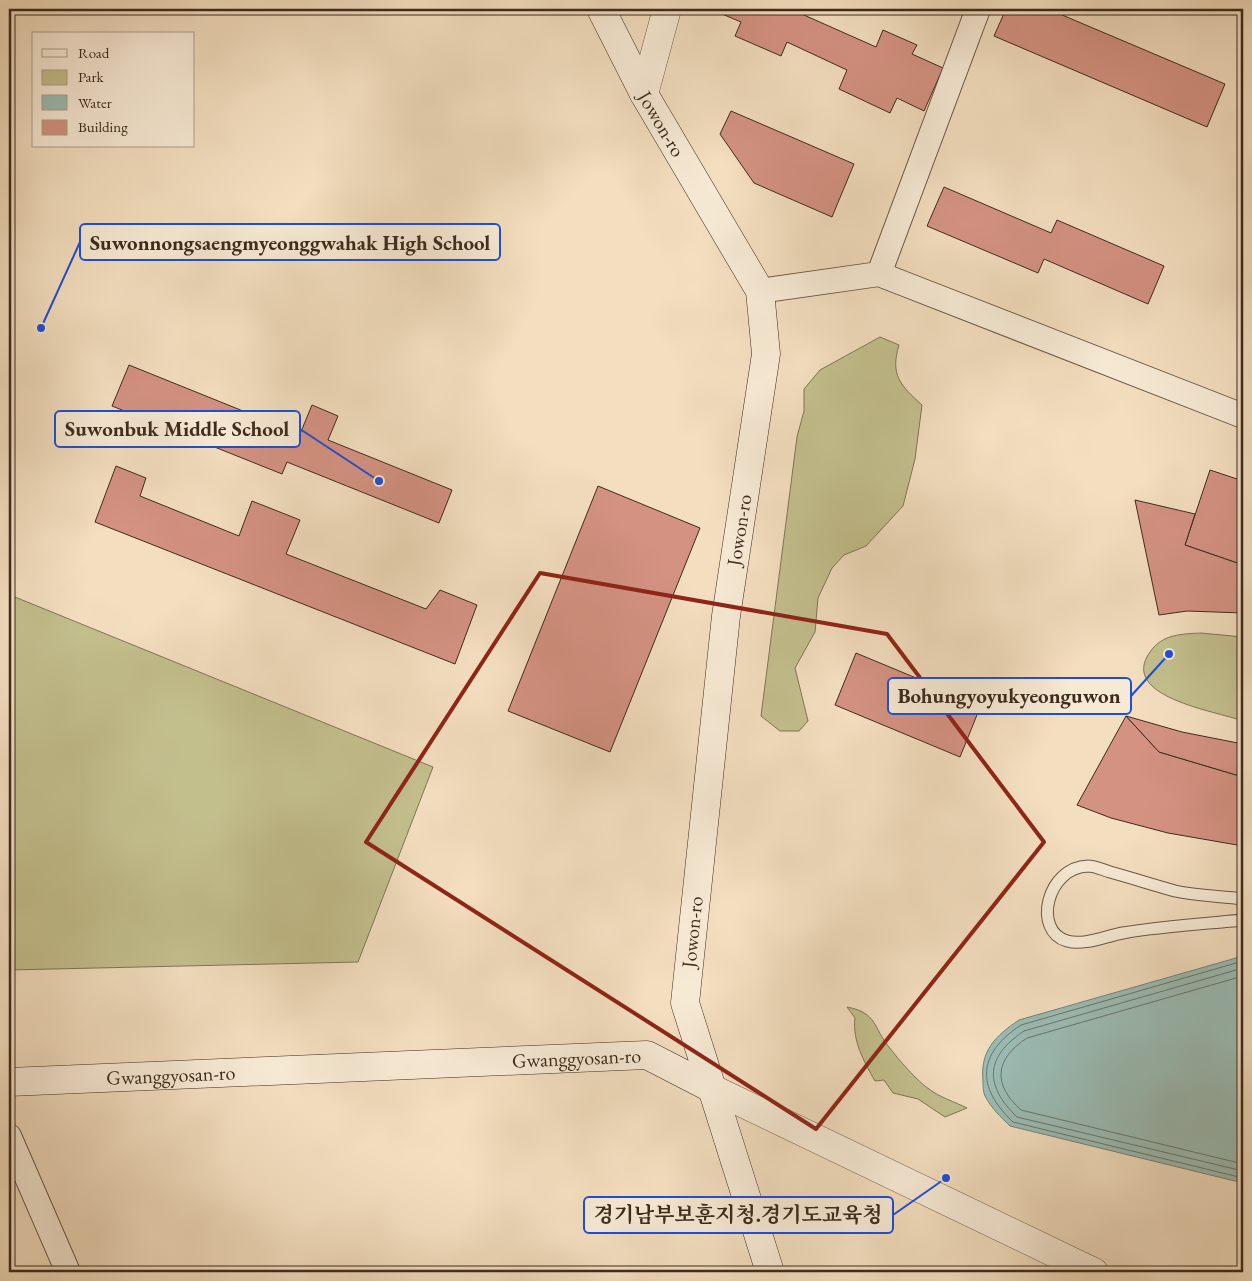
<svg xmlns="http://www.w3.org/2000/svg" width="1252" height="1281" viewBox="0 0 1252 1281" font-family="'EB Garamond','Noto Serif KR',serif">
<rect width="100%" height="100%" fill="#f3debf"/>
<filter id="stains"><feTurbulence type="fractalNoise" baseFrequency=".004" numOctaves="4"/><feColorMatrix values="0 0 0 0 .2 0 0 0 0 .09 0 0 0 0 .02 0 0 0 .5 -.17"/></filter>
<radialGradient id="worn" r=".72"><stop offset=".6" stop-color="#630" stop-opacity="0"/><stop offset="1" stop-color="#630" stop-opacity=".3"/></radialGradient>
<g fill="#c3bf8d" stroke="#807556">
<path d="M880 337 899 345C890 375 900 385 922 405L915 459 903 506 866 546 844 555 832 568 818 598 815 632 795 668 808 721 799 731H780L761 716 797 437 804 411V389L820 370Z"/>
<path d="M10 595 433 767 358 962 9 970Z"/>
<path d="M1201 633 1243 637V721C1216 711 1118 697 1150 652 1162 634 1182 634 1201 633Z"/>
<path d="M847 1007C878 1013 873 1028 889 1047 897 1058 918 1082 929 1089 939 1097 955 1102 967 1108L945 1117 918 1099 893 1093 884 1080 875 1081C864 1062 852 1040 855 1018Z"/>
</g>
<path fill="#9bbcb4" stroke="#758278" d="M1243 956V1183L1010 1126C1001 1117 991 1108 985 1096 983 1092 983 1086 983 1081 980 1051 995 1036 1019 1020Z"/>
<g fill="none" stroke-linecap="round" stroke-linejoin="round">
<g stroke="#6c7469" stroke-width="1">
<path d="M1243 961 1021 1025C977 1054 976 1087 1013 1122L1243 1178"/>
<path d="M1243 968 1024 1031C985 1057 984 1085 1017 1117L1243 1171"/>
<path d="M1243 976 1027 1038C995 1059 992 1084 1021 1110L1243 1164"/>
</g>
</g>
<g fill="#d49282" stroke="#3d2b1e">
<path d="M715 9H796L795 11 876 47 883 30 917 45 912 54 943 68 924 111 897 98 890 113 839 89 847 70 787 42 781 56 735 36 741 22 715 11Z"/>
<path d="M1006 9H1048L1225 84 1207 127 994 36Z"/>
<path d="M731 111 854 164 832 217 754 183 720 134Z"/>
<path d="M944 187 1051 233 1057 220 1164 266 1148 304 1044 259 1038 273 927 226Z"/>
<path d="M129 365 300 434 312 405 338 416 328 440 452 490 439 523 287 462 282 474 112 406Z"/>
<path d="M116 466 146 478 140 496 239 536 252 501 300 520 286 554 426 609 440 590 477 605 455 664 95 522Z"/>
<path d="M1210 470 1243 481V565L1185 545Z"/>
<path d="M598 486 700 528 610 752 508 711Z"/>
<path d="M1135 500 1195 514 1185 545 1243 565V613L1187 611 1159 615Z"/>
<path d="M856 653 981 705 960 757 835 705Z"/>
<path d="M1126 716 1159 752 1243 777V846L1168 833 1111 818 1077 805Z"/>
<path d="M1126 716 1182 732 1243 744V777L1159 752Z"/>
</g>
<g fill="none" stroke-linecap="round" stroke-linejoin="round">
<g stroke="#6a5846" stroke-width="13">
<path id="service" d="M1243 899C1221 896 1197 896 1175 891 1153 885 1132 878 1110 872 1103 870 1095 866 1088 866 1047 867 1032 931 1067 941 1084 946 1106 936 1123 933 1162 926 1203 924 1243 920"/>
</g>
<g stroke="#6a5846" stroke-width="26">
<g id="minor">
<path d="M879 274 978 9"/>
<path d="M760 291 879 274 1243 416"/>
<path d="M9 1136 68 1272"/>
</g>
</g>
<g stroke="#6a5846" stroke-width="29">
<g id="tertiary">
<path d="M644 94 667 9"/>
<path d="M711 1088 1094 1272"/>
</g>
</g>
<g stroke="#3d2b1e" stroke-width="29">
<g id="secondary">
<path id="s1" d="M601 9 644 94 760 291 766 354 726 616 685 1003 770 1272"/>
<path id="s2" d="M9 1082 647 1055 711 1088"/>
</g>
</g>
<use href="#service" stroke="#f7ead5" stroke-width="11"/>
<use href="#minor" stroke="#f7ead5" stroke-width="24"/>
<use href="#tertiary" stroke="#f7ead5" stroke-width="28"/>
<use href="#secondary" stroke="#f7ead5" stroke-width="28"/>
</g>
<path fill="none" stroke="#8f2418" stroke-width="4" stroke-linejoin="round" d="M540 573 887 634 1044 842 816 1129 366 842Z"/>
<g text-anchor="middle" stroke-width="4.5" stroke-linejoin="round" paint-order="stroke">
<g font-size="20" fill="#3d2b1e" stroke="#f7ead5">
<text dy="7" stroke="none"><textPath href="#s1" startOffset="130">Jowon-ro</textPath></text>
<text transform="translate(739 530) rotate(-81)" y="7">Jowon-ro</text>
<text transform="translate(692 932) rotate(-84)" y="7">Jowon-ro</text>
<text dy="7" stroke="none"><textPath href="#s2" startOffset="568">Gwanggyosan-ro</textPath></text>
<text dy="7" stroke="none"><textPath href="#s2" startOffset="162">Gwanggyosan-ro</textPath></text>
</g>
</g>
<path fill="none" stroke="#1d4ed8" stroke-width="2" d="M41 328L80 242M379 481L300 429M1169 654L1131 696M946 1178L893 1215"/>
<g fill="#1d4ed8" stroke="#f7ead5" stroke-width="2">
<circle cx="41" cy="328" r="5"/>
<circle cx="379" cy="481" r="5"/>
<circle cx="1169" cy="654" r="5"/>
<circle cx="946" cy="1178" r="5"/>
</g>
<g fill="#f7ead5" stroke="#1d4ed8" stroke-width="2">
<rect x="80" y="224" width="420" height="36" rx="5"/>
<rect x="55" y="411" width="245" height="36" rx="5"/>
<rect x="888" y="678" width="243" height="36" rx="5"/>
<rect x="584" y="1197" width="309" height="36" rx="5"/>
</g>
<g font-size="21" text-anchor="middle" font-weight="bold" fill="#3d2b1e">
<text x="290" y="250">Suwonnongsaengmyeonggwahak High School</text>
<text x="177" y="436">Suwonbuk Middle School</text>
<text x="1009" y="703">Bohungyoyukyeonguwon</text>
<text x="738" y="1222">경기남부보훈지청.경기도교육청</text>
</g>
<rect width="1252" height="1281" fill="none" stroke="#f3debf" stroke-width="30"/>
<rect x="10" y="10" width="1232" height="1261" fill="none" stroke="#3d2b1e" stroke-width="2.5"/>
<rect x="15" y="15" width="1222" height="1251" fill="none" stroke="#3d2b1e"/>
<rect x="32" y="32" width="162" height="115" fill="#f7ead5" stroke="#ad9e8c"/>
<rect x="42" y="49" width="25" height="8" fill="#f7ead5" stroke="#ad9e8c"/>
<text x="78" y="58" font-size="15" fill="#3d2b1e">Road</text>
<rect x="42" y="70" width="25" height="15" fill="#c3bf8d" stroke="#ad9e8c"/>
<text x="78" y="82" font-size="15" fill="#3d2b1e">Park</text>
<rect x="42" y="95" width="25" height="15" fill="#9bbcb4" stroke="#ad9e8c"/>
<text x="78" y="108" font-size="15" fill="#3d2b1e">Water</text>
<rect x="42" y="120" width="25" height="15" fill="#d49282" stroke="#ad9e8c"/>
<text x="78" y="132" font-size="15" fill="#3d2b1e">Building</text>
<rect width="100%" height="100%" filter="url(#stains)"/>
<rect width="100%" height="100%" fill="url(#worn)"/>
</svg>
